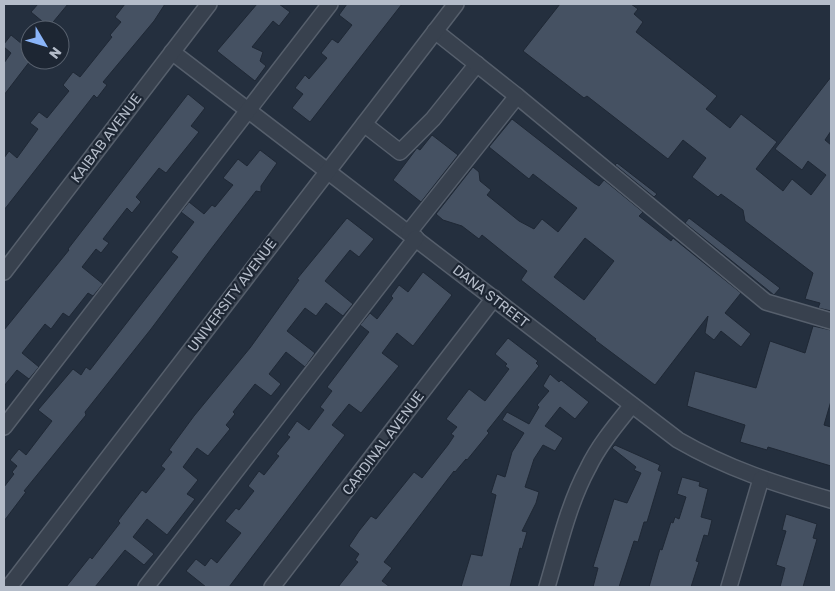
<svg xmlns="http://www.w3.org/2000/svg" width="835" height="591" viewBox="0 0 835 591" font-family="Rubik,sans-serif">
<rect width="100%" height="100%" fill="#242f3e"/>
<g fill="#455162" stroke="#1f2835" fill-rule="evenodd">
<path d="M38 4H68L49 27 31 12Z"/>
<path d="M125 4H165L154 21 103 82 107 85 97 98 94 95 4 210V158L9 151 17 158 38 129 30 123 39 112 47 118 69 91 63 85 73 72 80 77 112 37 110 35 121 22 115 17Z"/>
<path d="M257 4H279L290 12 279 26 273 21 252 47 263 52 260 61 266 66 255 81 217 51Z"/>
<path d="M347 4H402L310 122 292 108 303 94 295 88 305 75 309 79 327 58 321 53 332 39 338 43 352 25 339 15Z"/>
<path d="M560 4H631L638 9 634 14 643 22 636 32 717 96 706 109 730 128 741 114 777 142 756 169 783 191 792 179 811 195 826 175 808 161 802 170 775 149 831 77V131L825 140 831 145V311L818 308 820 303 805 299 813 273 745 221 743 210 721 194 718 197 692 177 706 158 683 140 668 159 587 96 584 98 523 51Z"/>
<path d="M30 34V61L4 95V63L11 53 4 47V44L11 35 22 44Z"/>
<path d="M188 94 205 108 191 126 199 132 166 173 159 168 136 197 141 202 132 213 127 208 103 239 109 243 101 253 96 249 82 267 103 284 93 296 88 293 69 317 63 313 51 329 45 324 22 353 39 367 29 379 17 370 4 386V330L69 250 68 249Z"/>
<path d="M512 119 594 183 599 186 604 180 643 212 639 216 671 241 673 238 741 293 725 313 751 334 741 347 721 331 714 340 705 333 708 316 655 385 595 340 596 339 521 280 527 271 508 256 482 235 479 239 462 226 443 220 436 214 473 167 479 172 480 181 491 190 487 195 519 221 534 229 542 219 558 232 577 208 533 174 529 179 489 147ZM585 238 614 261 584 300 554 277Z"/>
<path d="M432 135 458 155 421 202 393 180 417 148 420 150Z"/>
<path d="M260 150 277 163 261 186V192L256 191 211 249 151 329 85 412 86 415 24 491 26 492 4 521V487L14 474 12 472 17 466 10 460 19 449 26 455 52 421 38 410 73 369 81 375 86 367 90 370 178 257 171 252 194 222 181 212 189 202 204 214 212 205 215 207 233 185 223 178 238 159 247 166Z"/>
<path d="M617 163 657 194 654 197 615 165Z"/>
<path d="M347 218 374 239 359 257 350 250 325 281 353 304 343 316 326 303 316 316 305 308 287 331 315 353 305 367 286 352 269 374 281 384 271 396 255 384 233 412 235 414 226 425 230 429 208 456 197 448 183 467 198 480 187 494 195 499 167 535 147 519 133 537 154 554 144 565 125 550 95 587H66L90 557 92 559 120 523 118 521 142 490 146 493 165 469 161 466 172 452 169 450 194 416 250 348 299 280 297 279Z"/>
<path d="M689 218 780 288 774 295 685 223Z"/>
<path d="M423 272 452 295 413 346 397 333 382 353 399 366 361 413 349 404 332 425 345 435 229 587H206L186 571 196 559 205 566 211 558 217 563 241 533 225 521 236 508 239 510 254 491 248 486 259 471 264 475 279 456 276 454 290 437 287 435 297 421 309 430 324 410 320 407 332 391 327 387 369 332 360 325 370 313 377 319 393 298 391 296 399 285 408 292Z"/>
<path d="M813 326 831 330V401L824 425 831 427V466L768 447 767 450 740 442 745 425 687 406 695 371 756 388 770 341 805 353Z"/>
<path d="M508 338 538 361 536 363 539 366 487 431 489 433 467 460 466 459 455 472 454 471 384 562 392 568 382 581 390 587H338L358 562 355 560 359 554 349 546 359 531 371 516 376 519 414 472 422 478 448 445 454 436 451 434 457 427 446 419 469 389 485 401 509 369 505 366 507 364 495 354Z"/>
<path d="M550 374 559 382 561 380 589 402 575 419 560 407 545 426 563 438 555 451 543 445 534 459 525 487 539 492 536 503 522 531 527 532 522 549 520 548 510 587H461L471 554 482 556 496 495 491 493 497 474 505 477 512 452 524 433 502 420 507 412 529 424 539 407 537 405 549 391 543 386Z"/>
<path d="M615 445 660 465 658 470 662 472 647 522H644L638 542 634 541 619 587H593L598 568 593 567 614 499 627 503 641 473 634 470 636 467 612 448Z"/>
<path d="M682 477 700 482 699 486 708 489 701 517 712 520 708 536 704 535 696 561 699 562 691 587H649L660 549 662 550 671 522 673 523 675 517 679 519 686 497 677 494Z"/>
<path d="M786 514 817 524 813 538 817 539 803 587H780L785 568 776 565 786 531 782 530Z"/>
</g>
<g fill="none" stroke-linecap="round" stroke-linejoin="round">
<g stroke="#565f6c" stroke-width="18">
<g id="minor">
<path d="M172 52 678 440C728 469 776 484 831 500"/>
<path d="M517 96 766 302 831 321"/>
<path d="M364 124 400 152 433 119 477 64"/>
<path d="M409 232 517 96 435 31"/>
<path d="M4 272 209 4"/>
<path d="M4 427 330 4"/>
<path d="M9 587 456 4"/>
<path d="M146 587 416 238"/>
<path d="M272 587 494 298"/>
<path d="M547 587C559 547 568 505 588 468 599 445 616 425 632 405"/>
<path d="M729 587 761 479"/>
</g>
</g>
<use href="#minor" stroke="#38414e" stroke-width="15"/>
</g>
<g text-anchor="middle" stroke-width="4.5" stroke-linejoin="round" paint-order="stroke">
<g font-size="14" fill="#b4bcc9" stroke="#1d2633">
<text transform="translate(106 138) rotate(-53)" y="5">KAIBAB AVENUE</text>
<text transform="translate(232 295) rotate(-53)" y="5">UNIVERSITY AVENUE</text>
<text transform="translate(491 296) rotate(38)" y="5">DANA STREET</text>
<text transform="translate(383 443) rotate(-53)" y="5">CARDINAL AVENUE</text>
</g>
</g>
<rect width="835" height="591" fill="none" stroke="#b4bcc9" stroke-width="10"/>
<g transform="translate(45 45) rotate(128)"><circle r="24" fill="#1d2633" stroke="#59626f"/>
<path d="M0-4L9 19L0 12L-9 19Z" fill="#8ab4f8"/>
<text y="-8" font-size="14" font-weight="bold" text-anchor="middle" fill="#b4bcc9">N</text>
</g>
</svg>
